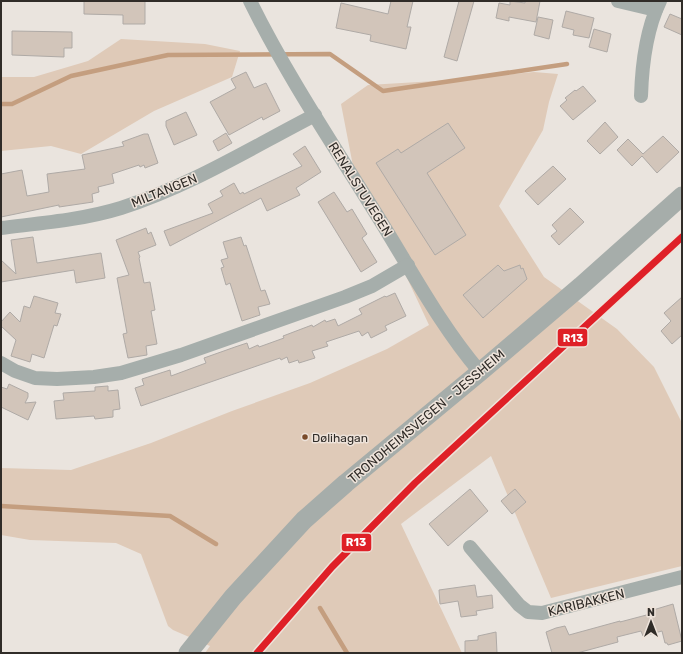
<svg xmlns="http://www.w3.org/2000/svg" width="683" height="654" viewBox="0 0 683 654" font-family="Rubik,sans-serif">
<rect width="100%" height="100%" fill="#eae4de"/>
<g fill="#dfcab8">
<path d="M121 39 205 44 240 51 232 77 154 111 81 154 51 146 1 151V77H34L88 61Z"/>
<path d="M534 72 558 74 549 102 543 130 499 206 544 277 617 329 654 367 682 423V566L551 598 491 456 401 524 462 653H205L210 646 173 630 168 626 141 554 116 543 30 540 1 535V468L71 470 151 443 232 411 310 383 387 349 429 325 393 248 354 171 341 104 368 85 452 80Z"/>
</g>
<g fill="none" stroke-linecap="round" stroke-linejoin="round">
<g stroke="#c49e7f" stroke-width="4.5">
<path d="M1 104H12L71 76 168 55 330 54 383 91 567 64"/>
<path d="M1 506 170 516 216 544"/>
<path d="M320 608 347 653"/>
</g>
</g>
<g fill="#d2c5ba" stroke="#afaaa6">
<path d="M84 1H145V24H123V15L84 14Z"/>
<path d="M391 1H413L407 27H411L406 49 370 41 371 35 336 28 341 3 388 14Z"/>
<path d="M459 1H474L457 61 444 57Z"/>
<path d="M510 1 525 3V1H540L536 22 509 17V21L496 18 499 3 510 5Z"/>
<path d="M566 11 594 18 589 38 573 35 574 30 562 27Z"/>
<path d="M670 14 682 19V35L664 27Z"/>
<path d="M538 17 553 20 549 39 534 35Z"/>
<path d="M594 29 611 34 607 52 589 47Z"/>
<path d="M12 31 72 32V48H64V57L12 55Z"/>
<path d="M246 72 254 88 266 83 280 111 263 120 262 117 229 135 210 102 236 88 231 79Z"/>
<path d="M583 86 596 101 573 120 560 106 567 100 565 98 575 90 576 91Z"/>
<path d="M186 112 197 135 174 145 166 126V121Z"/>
<path d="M605 122 618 137 600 154 587 141Z"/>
<path d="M448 123 465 148 427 173 466 235 435 255 376 163 398 149 401 153Z"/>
<path d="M226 133 232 143 218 151 213 141Z"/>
<path d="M144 134H148L158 163 145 168 144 165 140 167 139 165 112 174 114 183 98 187 99 192 92 194 93 202 59 207V205L1 217V174L22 170 27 196 49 192 47 174 85 169 82 155 124 146 122 142Z"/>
<path d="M663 136 679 152 657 173 642 156 632 166 617 150 628 139 643 154Z"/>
<path d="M305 146 321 172 296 188 300 195 267 211 261 198 170 246 164 231 213 213 208 204 223 196 220 191 234 183 240 194 243 192 244 194 302 166 293 154Z"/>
<path d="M553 166 566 179 538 205 525 191Z"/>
<path d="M334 192 347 212 352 209 367 234 362 238 377 262 361 272 318 202Z"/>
<path d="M570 208 584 222 559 245 551 236 557 231 552 225Z"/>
<path d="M146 228 148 234 151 232 156 245 138 252 140 257 139 258 144 283 150 282 155 310 151 311 157 344 146 346 147 355 128 358 123 334 127 333 117 278 129 275 116 240Z"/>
<path d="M33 237 37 263 101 253 105 278 76 283 74 270 1 282V260L16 274 11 240Z"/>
<path d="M241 237 244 246 246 245 261 291 265 290 270 304 258 307 260 315 242 321 230 283 226 285 221 268 224 267 221 260 228 258 223 242Z"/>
<path d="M498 265 504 271 520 265 521 269 523 268 527 279 483 318 463 295Z"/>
<path d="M395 293 406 316 385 326 387 330 371 338 368 332 362 336 359 331 326 342 328 346 312 351 315 358 299 363 298 360 289 363 287 357 281 360 280 358 141 406 135 388 144 385 142 379 170 370 171 376 206 363 204 358 235 347 247 343 249 349 258 345 259 347 284 338 283 336 312 325 313 327 325 320 326 322 335 319 338 326 362 314 359 309 385 296 386 297Z"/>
<path d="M34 296 58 303 55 313 61 314 57 326 54 325 44 358 32 354 30 362 11 356 16 340 1 326V322L10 312 20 322 24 306 30 308Z"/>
<path d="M682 297V335L672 344 661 331 671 321 664 313Z"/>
<path d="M9 384 28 393V397L25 403 36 402 28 420 1 407V387L7 389Z"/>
<path d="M108 386V391L118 390 120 409 113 410V417L95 419 94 416 56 419 54 401 64 400 63 393 95 391V387Z"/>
<path d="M470 489 488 511 448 546 429 524Z"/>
<path d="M515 489 526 502 512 514 501 501Z"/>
<path d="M475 585 477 597 492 595 493 608 476 611 477 615 461 617 458 601 440 604 439 590Z"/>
<path d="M673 604 682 641 668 645 667 643H665L662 631 643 636 641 631 617 637 618 642 577 653H552L546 632 556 628 565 626 569 635 620 621V622L654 613 653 610Z"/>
<path d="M496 632 497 653H465V641L478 640V636Z"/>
</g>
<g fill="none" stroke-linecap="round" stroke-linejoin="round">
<g stroke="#a6aeab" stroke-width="14">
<path d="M250 1C286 74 332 143 375 212 409 266 439 324 480 372"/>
<path d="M618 1 656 10"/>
<path d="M641 96C642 64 646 30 660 1"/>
<path d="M1 228C41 223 82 220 121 208 190 186 251 148 315 115"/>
<path d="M1 363 15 371 35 378 57 379 94 377 121 373 181 355 345 297 372 286 408 265"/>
<path d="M470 547 519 605 528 612 542 613 682 577"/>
</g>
<path stroke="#a6adaa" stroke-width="19" d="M188 653 233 597 304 520 346 483 480 372 581 286 682 196"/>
<g stroke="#eee3da" stroke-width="10">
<path id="rail-1" d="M257 653 332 567 415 483 682 237"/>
</g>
<use href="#rail-1" stroke="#df2027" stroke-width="7"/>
</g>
<circle fill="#7a4b2a" stroke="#eee3da" stroke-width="1.5" cx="305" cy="437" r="3.5"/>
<g text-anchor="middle" stroke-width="3" stroke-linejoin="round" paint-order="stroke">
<g font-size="12" fill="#302c28" stroke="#eee3da" text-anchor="start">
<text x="312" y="442">Dølihagan</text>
</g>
<g font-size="13" fill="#302c28" stroke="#eee3da">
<text transform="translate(361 189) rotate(58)" y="5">RENALSTUVEGEN</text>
<text transform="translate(164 190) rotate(-22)" y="5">MILTANGEN</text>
<text transform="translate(426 416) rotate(-40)" y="5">TRONDHEIMSVEGEN - JESSHEIM</text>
<text transform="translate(586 602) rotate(-14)" y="5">KARIBAKKEN</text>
</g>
</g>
<g stroke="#eee3da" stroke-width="1.5">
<rect x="557" y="328" width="31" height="19" rx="4" fill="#df2027"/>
<rect x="341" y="533" width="31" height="19" rx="4" fill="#df2027"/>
</g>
<g font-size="11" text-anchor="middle" font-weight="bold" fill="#fff">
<text x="573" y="342">R13</text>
<text x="356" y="546">R13</text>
</g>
<rect width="683" height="654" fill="none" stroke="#302c28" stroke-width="4"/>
<g transform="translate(651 622)" stroke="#eee3da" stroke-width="3" paint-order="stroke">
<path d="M0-3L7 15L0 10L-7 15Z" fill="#302c28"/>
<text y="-6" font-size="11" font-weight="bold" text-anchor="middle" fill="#302c28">N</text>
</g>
</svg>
